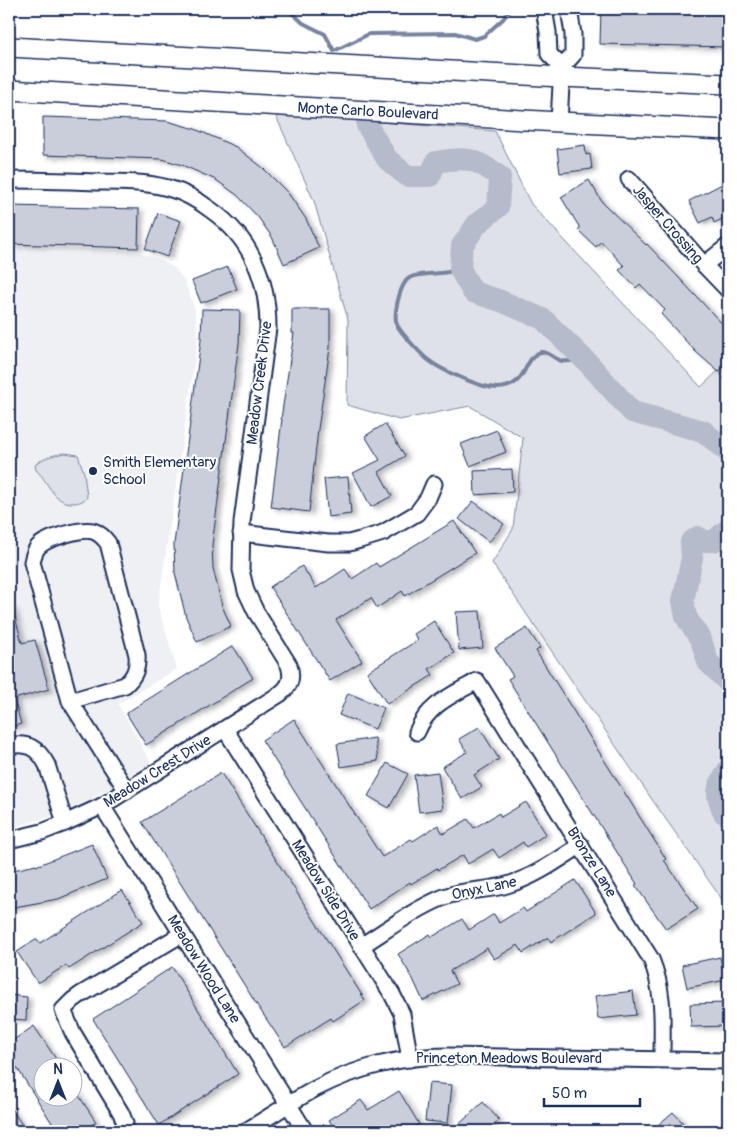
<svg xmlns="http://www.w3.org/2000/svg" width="737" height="1140" viewBox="0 0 737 1140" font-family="Pangolin,sans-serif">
<defs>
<filter id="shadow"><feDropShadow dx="4.5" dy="2.5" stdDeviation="2.5" flood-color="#0004"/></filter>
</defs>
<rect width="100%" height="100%" fill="#fff"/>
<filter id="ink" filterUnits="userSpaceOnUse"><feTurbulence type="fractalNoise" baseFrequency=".02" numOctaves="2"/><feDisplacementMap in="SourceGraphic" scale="10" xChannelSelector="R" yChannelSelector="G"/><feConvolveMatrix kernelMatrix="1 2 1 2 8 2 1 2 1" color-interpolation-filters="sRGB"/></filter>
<g filter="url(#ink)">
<path fill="#eff0f4" d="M9 247 117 250 140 253 159 259 176 269 185 282 195 309 198 337 158 606 177 669 118 704 151 763 96 797 74 807 53 816 9 828Z"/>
<g fill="#dee1e7" stroke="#7c88a2">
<path d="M275 114 495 131 531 204 701 387 719 370 728 386V908L651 798 492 563 513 529 523 438 470 406 399 420 347 405 348 320 314 201Z"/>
<path d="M65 453 78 455 84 473 87 497C84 501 79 503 73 503 53 504 48 480 36 470L35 465C43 457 54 455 65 453Z"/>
</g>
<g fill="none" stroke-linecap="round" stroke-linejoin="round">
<g stroke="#77839f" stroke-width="4">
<path d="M288 9 303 23 325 34 334 51 369 34 455 33 475 39 484 36 503 19 511 9"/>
<path d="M460 269C446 276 413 271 406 281 399 290 393 315 397 325 401 333 420 353 427 359 440 370 481 388 497 388 528 387 522 361 538 353 546 349 554 359 562 361 569 362 578 360 585 360"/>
</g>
<g stroke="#b5bbca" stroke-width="22">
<path d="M367 125 387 159 407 176H430L436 162C467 156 475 158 500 177L498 207 477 224 462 246 460 269 473 292 501 301 543 319 589 364 632 412 703 431 728 452"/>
<path d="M728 529 714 541H703L698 537 691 542 692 558 683 601 686 617 701 640 708 662 728 682"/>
<path d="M728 770C716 791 715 791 724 813L728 815"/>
</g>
</g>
<g fill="#caceda" stroke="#1b2f5e" filter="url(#shadow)">
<path d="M601 9H728V47L600 44Z"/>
<path d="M43 117 167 121 195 129 236 147 262 167 288 193 306 219 319 248 284 264 272 237 258 217 237 195 216 180 182 165 162 159 43 155Z"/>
<path d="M585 145 586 155 590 154 592 169 560 173 557 149Z"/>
<path d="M589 180 602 202 646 245 647 244 728 330V361L719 372 696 352 661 314 665 310 640 284 636 288 619 270 624 266 601 241 596 247 578 230 580 228 561 197Z"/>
<path d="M728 181V216L714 223 712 217 700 223 689 201Z"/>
<path d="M9 206 139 209 138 248 9 244Z"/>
<path d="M158 213 181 221 167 257 145 249Z"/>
<path d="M228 267 237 289 201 303 192 281Z"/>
<path d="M202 309 240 310 239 343 212 545 213 568 222 606 231 626 197 642 186 617 175 573 174 544 201 340Z"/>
<path d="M292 309H330V348L318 429 309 512 271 507 282 419H281L294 333H292Z"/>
<path d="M385 424 405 456 379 472 392 496 371 507 353 473 380 460 365 436Z"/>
<path d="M497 430 506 452 470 466 461 444Z"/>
<path d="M512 469 513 492 475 495 474 471Z"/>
<path d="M348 477 351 514 328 517 324 479Z"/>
<path d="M473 501 504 524 489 542 459 519Z"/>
<path d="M454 521 475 553 405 596 402 591 377 608 371 598 336 620 362 661 330 681 270 587 302 566 316 588 345 569 352 579 376 563 379 567Z"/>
<path d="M12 606 22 643 35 640 49 689 14 699 21 724 9 727V607Z"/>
<path d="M480 611 483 648 459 650 456 612Z"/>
<path d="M434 621 454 653 429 669 433 675 387 704 367 672 418 640 414 634Z"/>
<path d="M527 628 540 648 536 651 666 859 664 860 698 909 666 929 635 885 637 884 508 679 513 676 495 648Z"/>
<path d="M233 646 253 678 146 745 126 713Z"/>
<path d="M348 693 384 708 375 729 339 715Z"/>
<path d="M294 719 382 857 411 839 413 841 438 825 443 834 468 819 474 828 499 813 501 817 526 802 546 834 526 847 523 842 499 858 493 849 468 864 463 855 438 870 437 868 411 884 410 882 369 909 262 740Z"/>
<path d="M479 727 499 759 474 775 482 787 462 799 442 767 467 752 459 739Z"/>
<path d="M375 738 378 761 341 767 337 744Z"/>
<path d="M387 763 408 774 389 808 368 796Z"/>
<path d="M438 772 443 809 419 812 414 775Z"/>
<path d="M221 773 365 1000 333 1021 331 1018 285 1047 255 1002 142 822Z"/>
<path d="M92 844 107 879 58 899 9 908V871L36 865V866Z"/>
<path d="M575 880 596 913 551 942 548 937 523 953 518 945 494 959 487 948 450 971 457 984 423 1001 413 979 398 954 430 934 432 937 462 919 469 930 494 914 499 923 523 908 526 912Z"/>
<path d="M122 890 143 922 69 969 66 965 38 983 17 952 37 939 40 943Z"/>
<path d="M720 957 725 980 687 988 682 965Z"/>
<path d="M172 967 238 1074 159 1125 93 1019Z"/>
<path d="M633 991 636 1015 598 1019 595 996Z"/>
<path d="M9 995 27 997 26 1020 9 1019Z"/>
<path d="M728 1003V1026L691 1027 690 1004Z"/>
<path d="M34 1026 62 1068H42V1098H72V1085L96 1122 81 1131H57L16 1066 9 1071V1043Z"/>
<path d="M429 1083 452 1085 448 1123 425 1121Z"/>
<path d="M399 1091 419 1124 407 1131H336L329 1120 361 1100 368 1110Z"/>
<path d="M483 1102 499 1120 487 1131H452Z"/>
<path d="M9 1105 26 1131H9Z"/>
<path d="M673 1112 683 1123 674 1131H651Z"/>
</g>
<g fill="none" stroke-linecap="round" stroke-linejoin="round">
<g stroke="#1b2f5e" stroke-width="19">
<g id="minor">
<path d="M544 9 548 32 549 54 562 67"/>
<path d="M559 122 562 67 573 55V34L569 9"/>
<path d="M629 179 704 265 728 290"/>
<path d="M9 180C39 180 69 181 100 182 122 182 146 182 168 188 183 192 198 200 211 210 251 238 268 280 268 328L242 522 241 570 246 591 256 612 289 665C293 679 290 686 280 694L102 806 65 823 42 832 9 840"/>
<path d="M704 265 728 246"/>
<path d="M241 533 328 543H349L360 540 383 533 417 513 428 498 434 484"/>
<path d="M70 701 125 685C135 676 138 668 137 655L108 543C104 538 100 533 93 531 82 528 46 538 38 547 34 552 33 557 32 562L70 701 127 791"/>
<path d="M225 729 392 994 402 1014 410 1059"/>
<path d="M417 732C428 704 453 695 477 681L651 959C665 993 662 1023 662 1058"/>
<path d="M9 746C28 742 38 748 47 765L65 823"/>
<path d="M102 806 305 1131"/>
<path d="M361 946C388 929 415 909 444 897 464 889 487 891 507 885 535 877 558 860 581 845"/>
<path d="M124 1131 125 1123 121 1113 73 1033 63 1010 73 1000 80 995 182 934"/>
<path d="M246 1131C269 1117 291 1102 315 1089 354 1068 403 1056 448 1056L728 1061"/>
</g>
</g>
<g stroke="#1b2f5e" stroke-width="22">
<g id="major">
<path d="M9 47 561 77 728 84"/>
<path d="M9 90 559 122 728 130"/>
</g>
</g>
<use href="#minor" stroke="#fff" stroke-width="15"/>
<use href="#major" stroke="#fff" stroke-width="19"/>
</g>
</g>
<circle fill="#1b2f5e" stroke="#fff" stroke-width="2" cx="93" cy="471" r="5"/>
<g text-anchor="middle" stroke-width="4" stroke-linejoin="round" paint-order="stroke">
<g font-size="15" fill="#1b2f5e" stroke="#fff">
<text transform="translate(368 111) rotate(3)" y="5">Monte Carlo Boulevard</text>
<text transform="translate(668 224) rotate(49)" y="5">Jasper Crossing</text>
<text transform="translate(259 383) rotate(-83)" y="5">Meadow Creek Drive</text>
<text transform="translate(157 771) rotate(-32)" y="5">Meadow Crest Drive</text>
<text transform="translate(592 862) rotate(58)" y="5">Bronze Lane</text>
<text transform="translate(484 888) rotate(-12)" y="5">Onyx Lane</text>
<text transform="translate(326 890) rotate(58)" y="5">Meadow Side Drive</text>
<text transform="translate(204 969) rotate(58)" y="5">Meadow Wood Lane</text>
<text x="509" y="1063">Princeton Meadows Boulevard</text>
</g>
<g font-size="15" fill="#1b2f5e" stroke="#fff" text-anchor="start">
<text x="103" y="467">Smith Elementary<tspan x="103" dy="17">School</tspan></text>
</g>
</g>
<rect width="737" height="1140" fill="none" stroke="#fff" stroke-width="30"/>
<rect x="15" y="15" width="707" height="1110" fill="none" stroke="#1b2f5e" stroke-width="2" filter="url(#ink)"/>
<g transform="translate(58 1082)"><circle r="24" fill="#ffffff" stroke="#a4acbf"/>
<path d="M0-4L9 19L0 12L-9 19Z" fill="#1b2f5e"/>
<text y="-8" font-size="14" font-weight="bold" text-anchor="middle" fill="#1b2f5e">N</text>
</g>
<path d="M544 1098v8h96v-8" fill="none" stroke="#1b2f5e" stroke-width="2.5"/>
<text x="552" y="1098" font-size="15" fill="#1b2f5e" stroke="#ffffff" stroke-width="4" paint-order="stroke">50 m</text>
</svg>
